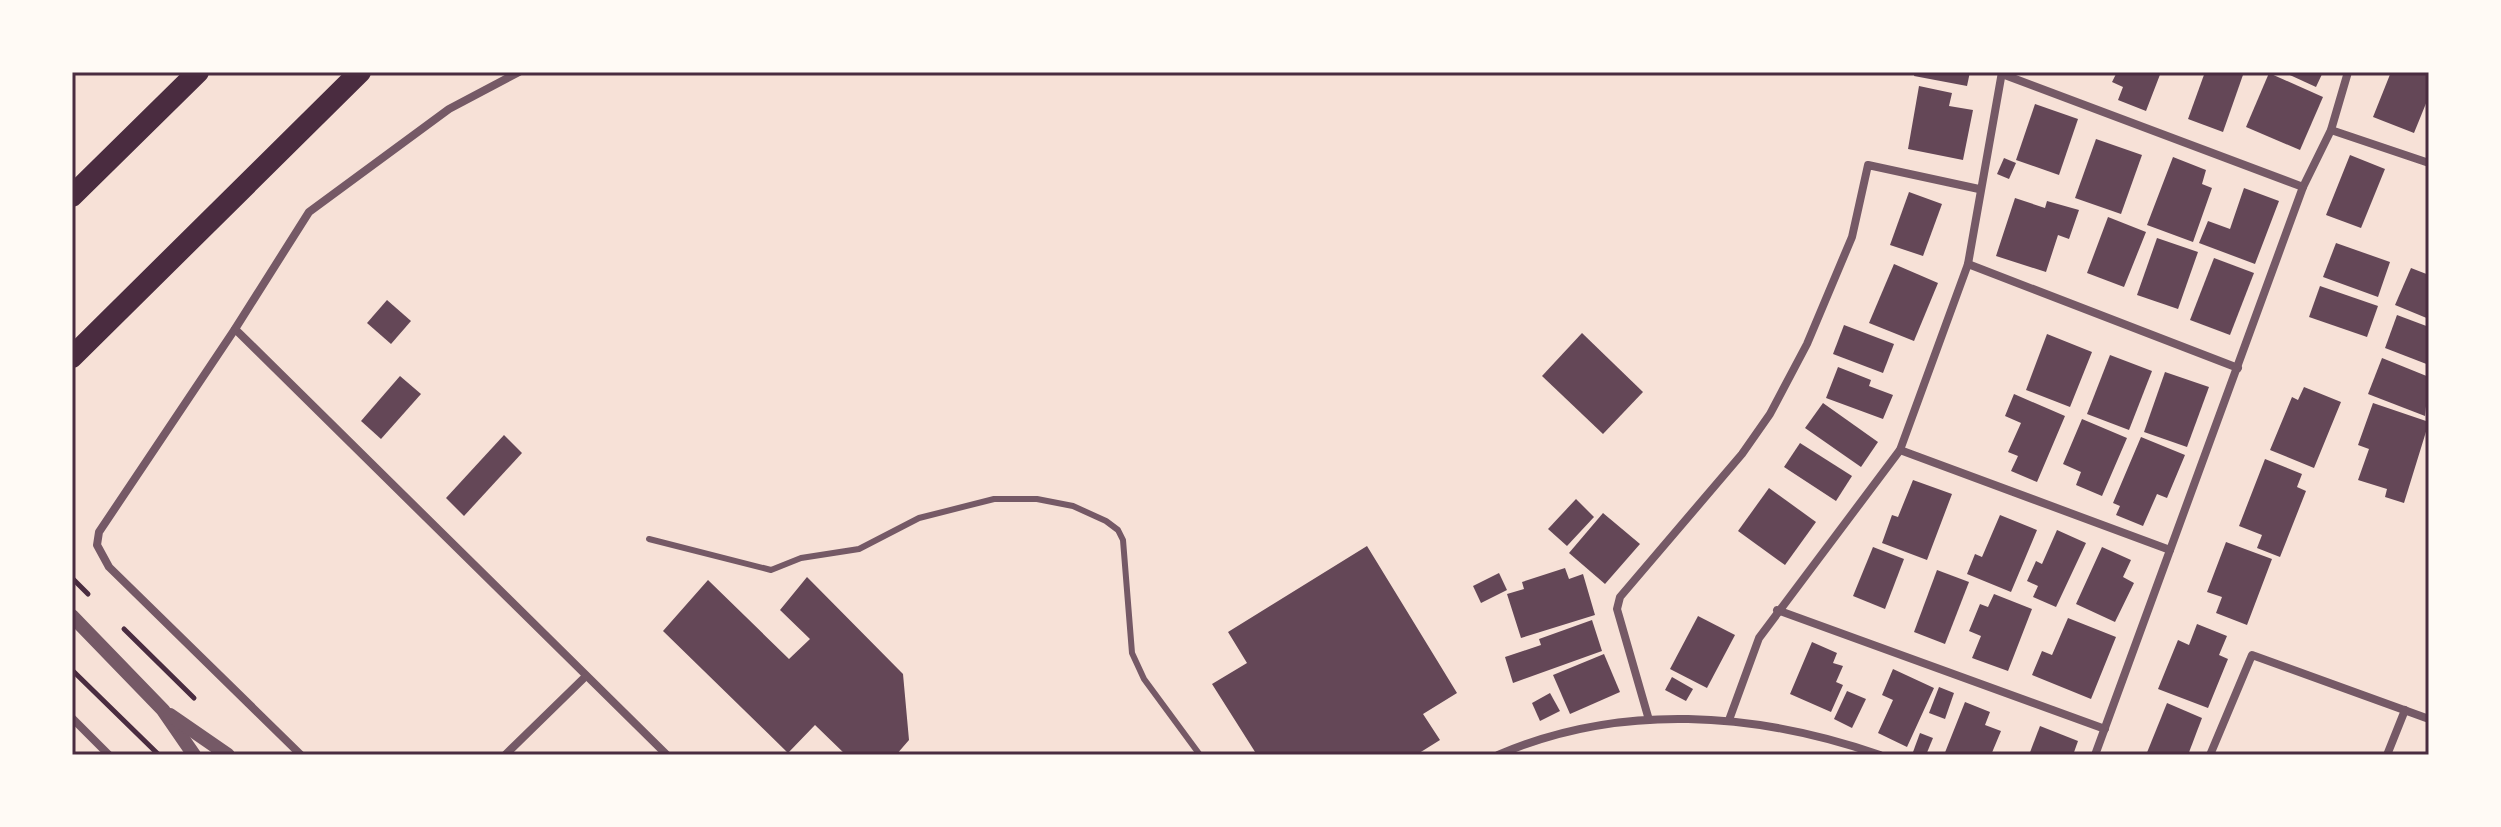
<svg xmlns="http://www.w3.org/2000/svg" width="2501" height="827" viewBox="0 0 2501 827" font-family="'Public Sans',sans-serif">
<rect width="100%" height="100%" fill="#f7e1d7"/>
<g fill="#644757">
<path d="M1915 72H1970L1967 86 1914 76Z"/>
<path d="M2117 72H2161L2146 111 2118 100 2123 87 2112 82Z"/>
<path d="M2205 72H2244L2223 132 2188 119Z"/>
<path d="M2283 72H2323L2316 87Z"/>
<path d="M2391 72H2429V96L2414 133 2373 117Z"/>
<path d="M2269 73 2323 97 2300 150 2246 127Z"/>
<path d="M1919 86 1952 93 1949 106 1973 110 1963 160 1908 149Z"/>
<path d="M2035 104 2078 119 2059 175 2016 160Z"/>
<path d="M2096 139 2142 155 2121 214 2075 198Z"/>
<path d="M2350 155 2385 169 2361 228 2326 215Z"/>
<path d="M2173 157 2206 170 2202 184 2212 188 2193 242 2147 225Z"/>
<path d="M2004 158 2016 163 2009 179 1997 174Z"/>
<path d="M2244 188 2279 201 2255 264 2199 243 2208 221 2230 229Z"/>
<path d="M1909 192 1942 204 1923 256 1890 245Z"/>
<path d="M2015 198 2045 208 2047 201 2079 210 2069 239 2058 235 2046 272 1996 256Z"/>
<path d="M2108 217 2146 232 2124 287 2087 273Z"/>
<path d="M2157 238 2198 252 2178 309 2137 295Z"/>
<path d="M2336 243 2390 262 2378 297 2323 277Z"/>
<path d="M2214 258 2254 273 2230 335 2190 320Z"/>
<path d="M1894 264 1938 283 1914 341 1869 323Z"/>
<path d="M2411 268 2429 275V319L2395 305Z"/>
<path d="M2320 286 2378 306 2367 337 2309 317Z"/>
<path d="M387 300 411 321 391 344 367 323Z"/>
<path d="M2397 315 2429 327V365L2385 348Z"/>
<path d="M1844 325 1894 344 1883 373 1833 354Z"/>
<path d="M1582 333 1643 392 1603 434 1542 376Z"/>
<path d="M2047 334 2092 352 2070 407 2026 390Z"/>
<path d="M2110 355 2152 371 2129 430 2087 414Z"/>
<path d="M2382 358 2429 377 2425 416 2368 394Z"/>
<path d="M1838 367 1871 380 1869 386 1893 395 1883 419 1826 398Z"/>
<path d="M2165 372 2209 387 2187 447 2144 432Z"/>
<path d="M400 376 421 394 381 439 361 421Z"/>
<path d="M2304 387 2341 402 2314 468 2270 450 2292 397 2298 400Z"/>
<path d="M2014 394 2065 416 2037 482 2011 471 2018 456 2008 452 2021 423 2005 416Z"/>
<path d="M1823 403 1878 442 1861 467 1805 428Z"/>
<path d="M2373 403 2429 422 2404 503 2385 497 2387 489 2358 480 2369 449 2358 445Z"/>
<path d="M2082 419 2127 438 2102 496 2076 485 2081 472 2063 464Z"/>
<path d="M504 435 522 453 464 516 446 498Z"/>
<path d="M2141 437 2185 455 2167 498 2157 494 2143 526 2116 515 2120 506 2113 503Z"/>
<path d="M1800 443 1852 476 1836 501 1784 467Z"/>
<path d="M2265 459 2302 474 2297 487 2306 491 2280 557 2257 548 2262 535 2239 526Z"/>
<path d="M1913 480 1952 494 1927 560 1882 543 1892 515 1898 517Z"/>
<path d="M1769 488 1816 522 1785 565 1738 531Z"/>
<path d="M1576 499 1594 517 1567 546 1548 529Z"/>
<path d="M1603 513 1640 544 1605 584 1569 553Z"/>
<path d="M2000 515 2037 530 2011 592 1967 574 1975 554 1982 557Z"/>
<path d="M2057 530 2086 543 2056 607 2033 597 2038 586 2027 581 2036 561 2042 564Z"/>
<path d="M2226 542 2272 559 2247 625 2216 613 2222 597 2207 592Z"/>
<path d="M1367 546 1457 693 1423 714 1440 740 1416 755H1257L1212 684 1247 663 1228 632Z"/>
<path d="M1873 547 1904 559 1885 609 1853 596Z"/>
<path d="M2102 547 2131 560 2123 577 2134 583 2115 622 2076 604Z"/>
<path d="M1565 568 1569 579 1583 574 1595 615 1521 638 1507 594 1524 589 1522 582Z"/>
<path d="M1937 570 1969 582 1945 644 1914 632Z"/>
<path d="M1499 573 1507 590 1481 603 1473 586Z"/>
<path d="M807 577 903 674 909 740 896 755H846L815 725 788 753 663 631 708 580 789 659 810 639 780 610Z"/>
<path d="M1994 594 2032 609 2008 671 1972 658 1981 636 1969 631 1980 604 1988 607Z"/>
<path d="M1698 616 1735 635 1707 688 1670 669Z"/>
<path d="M2068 618 2116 637 2091 699 2032 675 2042 651 2052 655Z"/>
<path d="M1592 620 1602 651 1513 683 1505 657 1541 645 1539 639Z"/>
<path d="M2197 624 2227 636 2219 655 2228 659 2208 708 2158 689 2178 640 2189 645Z"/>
<path d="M1812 642 1837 653 1833 663 1843 666 1836 682 1843 685 1831 712 1790 694Z"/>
<path d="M1604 654 1620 692 1570 714 1553 675Z"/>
<path d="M1893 669 1934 688 1907 747 1878 733 1893 700 1882 695Z"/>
<path d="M1672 677 1693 689 1686 701 1665 690Z"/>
<path d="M1939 687 1954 693 1945 719 1929 713Z"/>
<path d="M1847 691 1866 699 1852 728 1834 719Z"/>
<path d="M1550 693 1560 711 1540 721 1532 703Z"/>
<path d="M1965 702 1990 712 1985 725 2001 731 1991 755H1944Z"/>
<path d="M2167 703 2202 718 2188 755H2146Z"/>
<path d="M2040 726 2078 741 2073 755H2029Z"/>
<path d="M1920 733 1933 738 1926 755 1913 752Z"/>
</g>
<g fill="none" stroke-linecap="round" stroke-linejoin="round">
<g stroke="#4a2c40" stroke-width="5">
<path d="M72 578 88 594"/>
<path d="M124 629 194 698"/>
<path d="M72 670 159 755"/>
</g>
<path stroke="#755966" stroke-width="6" d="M649 539 771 570 801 558 859 549 919 518 994 499H1037L1073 506 1106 521 1118 530 1123 540 1132 653 1144 679 1200 755"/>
<g stroke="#755966" stroke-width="8">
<path d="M2002 74 2303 187"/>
<path d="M2331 130 2429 163"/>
<path d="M1968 264 2238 368"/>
<path d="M235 329 667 755"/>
<path d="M1900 450 2170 550"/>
<path d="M1777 610 2105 729"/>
<path d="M72 718 109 755"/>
<path d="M1649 720 1617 609 1620 597 1742 454 1770 414 1807 344 1852 237 1868 165 1979 189"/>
<path d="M1729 720 1759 638 1900 450 1968 264 2002 72"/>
<path d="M301 755 109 567 97 545 99 532 235 329 309 212 449 109 519 72"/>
<path d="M505 755 586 676"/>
<path d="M1498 755C1620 702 1756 712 1880 755"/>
<path d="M2095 755 2303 187 2331 130 2348 72"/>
<path d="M2210 755 2252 655 2429 719"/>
<path d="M2387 755 2405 710"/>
</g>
<g stroke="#755966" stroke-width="14">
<path d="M72 616 163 710 194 755"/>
<path d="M170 715 228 755"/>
</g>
<g stroke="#4a2c40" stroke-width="22">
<path d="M72 196 198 72"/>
<path d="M72 357 360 72"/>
</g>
</g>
<rect width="2501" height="827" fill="none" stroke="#fffaf5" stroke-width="148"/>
<rect x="74" y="74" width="2353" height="679" fill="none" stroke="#4a2c40" stroke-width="3"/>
</svg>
